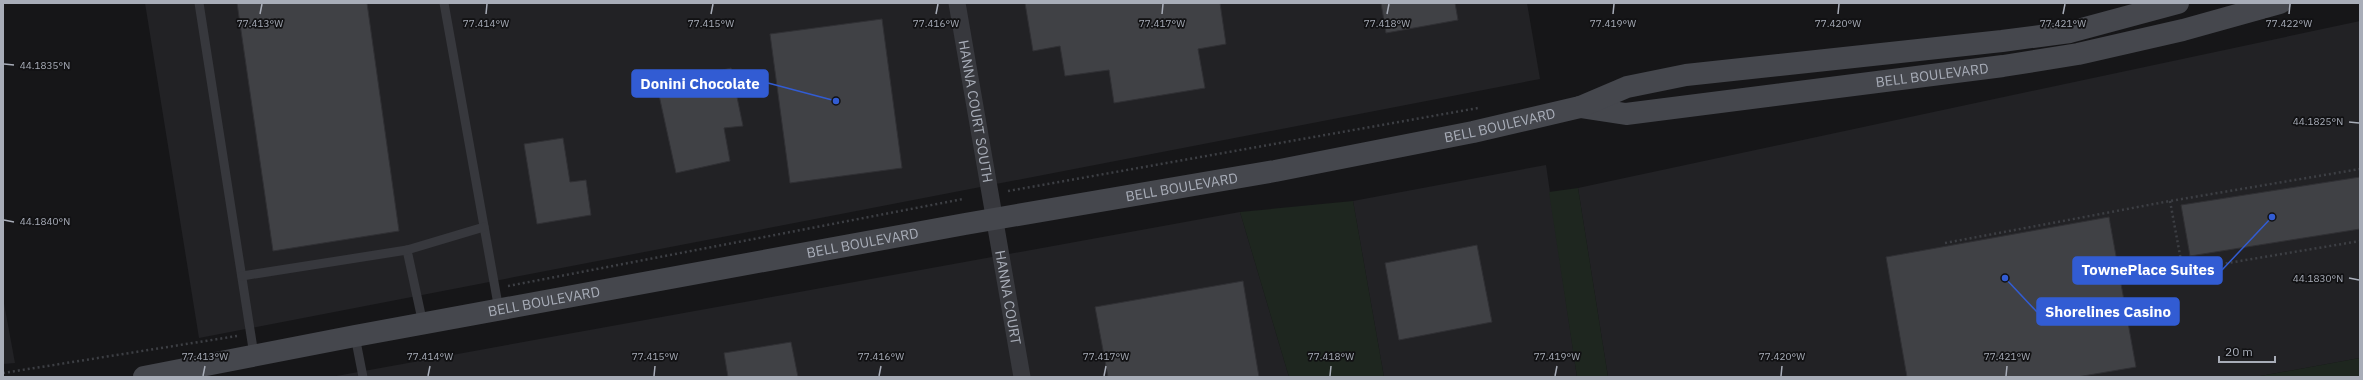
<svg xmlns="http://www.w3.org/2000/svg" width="2363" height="380" viewBox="0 0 2363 380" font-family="'IBM Plex Sans',sans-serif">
<rect width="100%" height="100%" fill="#161618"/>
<g fill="#222225">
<path d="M145 3H1527L1540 79 199 338Z"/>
<path d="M2360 21V358L2255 377H1608L1578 188Z"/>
<path d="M1546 165 1577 377H1384L1353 201Z"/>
<path d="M1240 212 1289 377H331Z"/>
<path d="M3 298 15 363 3 364Z"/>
</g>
<g fill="#1e261f">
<path d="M1578 188 1608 377H1577L1549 192Z"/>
<path d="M1353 201 1384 377H1289L1240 212Z"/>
<path d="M2360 358V377H2255Z"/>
</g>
<g fill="#404145" stroke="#303034">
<path d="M237 3H367L399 231 273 251Z"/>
<path d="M1025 3H1220L1226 44 1198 49 1205 88 1114 103 1109 70 1065 76 1060 46 1033 51Z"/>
<path d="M1381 3H1455L1458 20 1386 33Z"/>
<path d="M882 19 902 168 790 183 770 34Z"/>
<path d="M731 68 743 126 724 128 730 161 676 173 657 86Z"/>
<path d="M563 138 570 182 586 180 591 215 537 224 524 144Z"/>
<path d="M2360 177V229L2190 256 2181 205Z"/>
<path d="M2109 217 2136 367 2077 377H1907L1886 257Z"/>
<path d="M1477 245 1492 322 1399 340 1385 263Z"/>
<path d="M1243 281 1259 377H1108L1095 307Z"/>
<path d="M791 342 798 377H728L724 353Z"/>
</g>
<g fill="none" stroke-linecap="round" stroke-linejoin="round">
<g stroke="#3d3f44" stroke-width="2.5" stroke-dasharray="2 3" stroke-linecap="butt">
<path d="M1008 191 1478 108"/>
<path d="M2170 201 2182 266H2210L2360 241"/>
<path d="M1945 243 2170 201 2360 169"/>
<path d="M508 286 963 199"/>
<path d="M3 373 237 336"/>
</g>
<g stroke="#37383d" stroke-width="9">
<path d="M199 3 254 355"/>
<path d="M444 3 499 310"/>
<path d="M407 250 423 324"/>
<path d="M242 276 407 250 484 227"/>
<path d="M355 336 363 377"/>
</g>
<path stroke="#37383d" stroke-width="17" id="s1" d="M957 3 1022 377"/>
<g stroke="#45474d" stroke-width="22">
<path id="s2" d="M1580 107 1626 114 2003 66 2078 54 2183 30 2280 3"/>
<path id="s3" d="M144 377 355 336 965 224 1275 171 1473 132 1580 107 1627 87 1686 75 2002 41 2070 32 2178 3"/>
</g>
</g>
<path fill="none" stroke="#a8adb8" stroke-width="1.5" d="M260 14 262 4M486 14 487 4M711 14 713 4M936 14 938 4M1162 14 1163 4M1387 14 1389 4M1613 14 1614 4M1838 14 1839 4M2063 14 2065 4M2289 14 2290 4M4 64 14 65M2349 122 2359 123M4 220 14 222M2349 278 2359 280M203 376 205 366M428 376 430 366M654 376 655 366M879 376 881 366M1104 376 1106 366M1330 376 1331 366M1555 376 1557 366M1781 376 1782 366M2006 376 2007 366"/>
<g text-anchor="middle" stroke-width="3.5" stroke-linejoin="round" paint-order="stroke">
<g font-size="14" fill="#a8adb8" stroke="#111113">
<text dy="5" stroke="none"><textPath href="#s2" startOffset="355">BELL BOULEVARD</textPath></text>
<text dy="5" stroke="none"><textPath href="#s1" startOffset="110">HANNA COURT SOUTH</textPath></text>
<text dy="5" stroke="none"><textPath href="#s3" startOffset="1379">BELL BOULEVARD</textPath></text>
<text dy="5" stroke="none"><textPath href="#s3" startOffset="1055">BELL BOULEVARD</textPath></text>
<text dy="5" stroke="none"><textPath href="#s3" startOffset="731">BELL BOULEVARD</textPath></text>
<text dy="5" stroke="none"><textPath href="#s1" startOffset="299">HANNA COURT</textPath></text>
<text dy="5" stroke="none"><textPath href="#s3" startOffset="407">BELL BOULEVARD</textPath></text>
</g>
</g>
<g font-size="10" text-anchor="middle" fill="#a8adb8" stroke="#111113" stroke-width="3.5" stroke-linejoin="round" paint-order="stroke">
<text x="2289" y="27">77.422°W</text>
<text x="260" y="27">77.413°W</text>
<text x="486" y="27">77.414°W</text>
<text x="711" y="27">77.415°W</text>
<text x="936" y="27">77.416°W</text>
<text x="1162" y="27">77.417°W</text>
<text x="1387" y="27">77.418°W</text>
<text x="1613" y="27">77.419°W</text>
<text x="1838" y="27">77.420°W</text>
<text x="2063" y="27">77.421°W</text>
<text x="45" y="69">44.1835°N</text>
<text x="2318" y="125">44.1825°N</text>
<text x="45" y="225">44.1840°N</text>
<text x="2318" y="282">44.1830°N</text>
<text x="205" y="360">77.413°W</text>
<text x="430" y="360">77.414°W</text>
<text x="655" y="360">77.415°W</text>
<text x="881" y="360">77.416°W</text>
<text x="1106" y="360">77.417°W</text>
<text x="1331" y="360">77.418°W</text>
<text x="1557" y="360">77.419°W</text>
<text x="1782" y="360">77.420°W</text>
<text x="2007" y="360">77.421°W</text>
</g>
<path fill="none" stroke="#325cd3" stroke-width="1.5" d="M836 101L768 83M2272 217L2222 270M2005 278L2037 312"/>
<g fill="#325cd3" stroke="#111113" stroke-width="1.5">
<circle cx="836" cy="101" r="4"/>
<circle cx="2272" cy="217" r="4"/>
<circle cx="2005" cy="278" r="4"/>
</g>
<g fill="#325cd3" stroke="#325cd3" stroke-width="1.5">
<rect x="632" y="70" width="136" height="27" rx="4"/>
<rect x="2073" y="257" width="149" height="27" rx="4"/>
<rect x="2037" y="298" width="142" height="27" rx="4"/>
</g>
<g font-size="15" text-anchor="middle" font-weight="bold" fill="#fff">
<text x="700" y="89">Donini Chocolate</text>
<text x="2148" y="275">TownePlace Suites</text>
<text x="2108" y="317">Shorelines Casino</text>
</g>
<rect width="2363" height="380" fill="none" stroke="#a8adb8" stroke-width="8"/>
<path d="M2219 356v6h56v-6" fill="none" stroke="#a8adb8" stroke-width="2"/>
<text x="2225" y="356" font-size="12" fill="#a8adb8" stroke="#111113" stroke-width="3" paint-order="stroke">20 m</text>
</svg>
